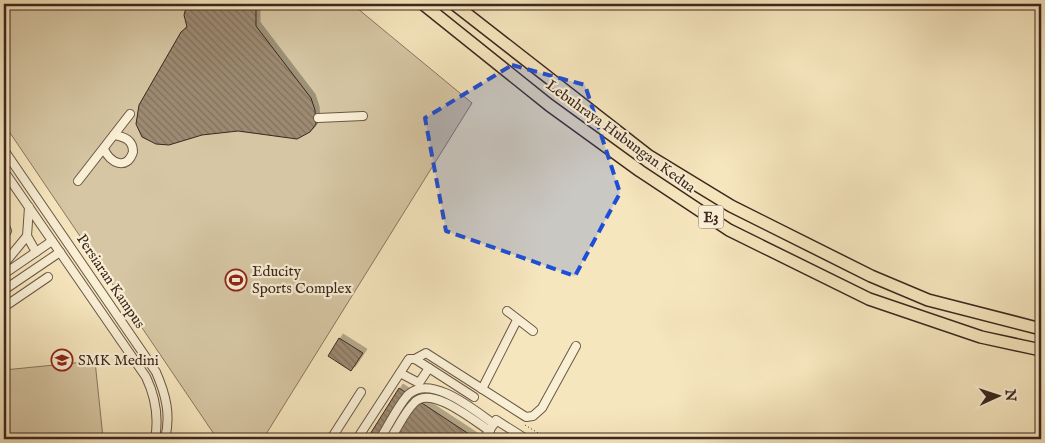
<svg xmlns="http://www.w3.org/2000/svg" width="1045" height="443" viewBox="0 0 1045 443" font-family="'IM FELL English',serif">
<defs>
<pattern id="building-back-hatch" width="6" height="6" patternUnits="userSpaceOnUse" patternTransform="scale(1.25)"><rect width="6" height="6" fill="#9d8a72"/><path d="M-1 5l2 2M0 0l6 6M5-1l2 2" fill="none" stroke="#81715d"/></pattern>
<filter id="shadow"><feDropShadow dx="4" dy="-4" stdDeviation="0" flood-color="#0004"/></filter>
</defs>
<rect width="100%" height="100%" fill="#f6e6be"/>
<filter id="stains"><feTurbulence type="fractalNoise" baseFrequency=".004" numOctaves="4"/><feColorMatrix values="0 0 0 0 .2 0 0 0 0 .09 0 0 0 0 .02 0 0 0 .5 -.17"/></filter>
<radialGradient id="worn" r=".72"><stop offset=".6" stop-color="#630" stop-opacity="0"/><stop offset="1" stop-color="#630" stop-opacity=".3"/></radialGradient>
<g fill="#d6c6a3" stroke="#897661">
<path d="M4 4H352L472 103 263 439 216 437 4 124 6 57Z"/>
<path d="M95 361 103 438 4 439V370Z"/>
</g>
<g fill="url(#building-back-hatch)" stroke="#3c271f" filter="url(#shadow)">
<path d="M187 4H253L256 9V26L311 98 315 110 316 124 310 132 297 139 238 131 202 135 169 145 156 144 142 137 136 124 139 105 181 32 187 27 184 15Z"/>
<path d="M339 338 363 353 351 371 328 356Z"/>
<path d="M399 388 475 438 474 439H367Z"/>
</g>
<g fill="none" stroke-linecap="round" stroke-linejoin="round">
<g stroke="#6a5747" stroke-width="10">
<g id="minor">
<path d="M318 118 363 116"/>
<path d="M104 149C110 163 127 171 133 152 133 140 125 137 114 135"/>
<path d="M4 150 156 372C166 395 171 415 165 439"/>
<path d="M4 171 146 377C156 398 159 417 155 439"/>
<path d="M78 181 130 114"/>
<path d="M4 224 7 231 4 236"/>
<path d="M27 236 36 252"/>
<path d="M4 264 27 236 29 207"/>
<path d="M4 274 52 241"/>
<path d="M4 290 60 252"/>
<path d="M4 307 48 277"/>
<path d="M507 311 533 331"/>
<path d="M415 359 426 353 526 417 533 416 542 408 576 346"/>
<path d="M400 373 419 383 429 368"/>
<path d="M482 389 517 320"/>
<path d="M331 439 361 392"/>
<path d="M357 439 409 359H415L474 397"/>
<path d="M380 439C387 428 400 402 409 394 432 374 475 411 494 424"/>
<path d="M390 439C398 428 404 413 414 403 430 384 474 421 490 431"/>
<path d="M484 439 496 420 526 439"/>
</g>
</g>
<g stroke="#3c271f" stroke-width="14">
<g id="highway">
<path d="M423 4 549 105 640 171 729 230 869 299 981 337 1041 350"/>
<path d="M454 4 649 156 731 206 871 276 928 300 1041 329"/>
</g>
</g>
<path stroke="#3c271f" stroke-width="1" stroke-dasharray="1 2.5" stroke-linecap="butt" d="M525 425 548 439"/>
<use href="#minor" stroke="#f9efd5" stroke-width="8"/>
<use href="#highway" stroke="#f6e6be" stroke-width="11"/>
</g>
<path fill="#1d4ed8" fill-opacity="0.2" stroke="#1d4ed8" stroke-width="4" stroke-dasharray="10 6" stroke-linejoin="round" d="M512 65 585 85 620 193 575 276 446 231 425 118Z"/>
<defs>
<g id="stadium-ring" transform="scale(1.125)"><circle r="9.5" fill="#f9efd5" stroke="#8f2418" stroke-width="1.5"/><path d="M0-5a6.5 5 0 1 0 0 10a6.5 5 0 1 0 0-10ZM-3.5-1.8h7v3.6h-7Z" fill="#8f2418"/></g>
<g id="school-ring" transform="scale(1.125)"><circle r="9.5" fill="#f9efd5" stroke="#8f2418" stroke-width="1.5"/><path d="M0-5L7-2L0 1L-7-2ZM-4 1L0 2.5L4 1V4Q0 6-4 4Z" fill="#8f2418"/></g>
</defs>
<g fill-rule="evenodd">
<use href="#stadium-ring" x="236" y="280"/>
<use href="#school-ring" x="62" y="360"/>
</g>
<g text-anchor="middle" stroke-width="4.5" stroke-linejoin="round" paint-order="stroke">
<rect fill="#f9efd5" stroke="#756356" stroke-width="1" x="698.5" y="205.5" width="25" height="23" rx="4"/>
<g font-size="14" font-weight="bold" fill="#3c271f">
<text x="711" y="222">E3</text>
</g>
<g font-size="15" fill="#3c271f" stroke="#f9efd5">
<text transform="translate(621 136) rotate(36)" y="5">Lebuhraya Hubungan Kedua</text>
<text transform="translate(111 281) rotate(56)" y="5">Persiaran Kampus</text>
</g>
<g font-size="15" fill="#3c271f" stroke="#f9efd5" text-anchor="start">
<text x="252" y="276">Educity<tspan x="252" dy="17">Sports Complex</tspan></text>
<text x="78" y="365">SMK Medini</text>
</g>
</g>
<rect width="1045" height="443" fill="none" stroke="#f6e6be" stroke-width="20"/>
<rect x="5" y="5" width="1035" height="433" fill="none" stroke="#3c271f" stroke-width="2.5"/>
<rect x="10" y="10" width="1025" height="423" fill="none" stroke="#3c271f"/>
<g transform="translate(998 396) rotate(87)" stroke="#f9efd5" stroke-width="4" paint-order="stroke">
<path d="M0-4L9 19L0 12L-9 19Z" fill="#3c271f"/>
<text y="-8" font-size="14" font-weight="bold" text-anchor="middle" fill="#3c271f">N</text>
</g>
<rect width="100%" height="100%" filter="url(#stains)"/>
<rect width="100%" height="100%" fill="url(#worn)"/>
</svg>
